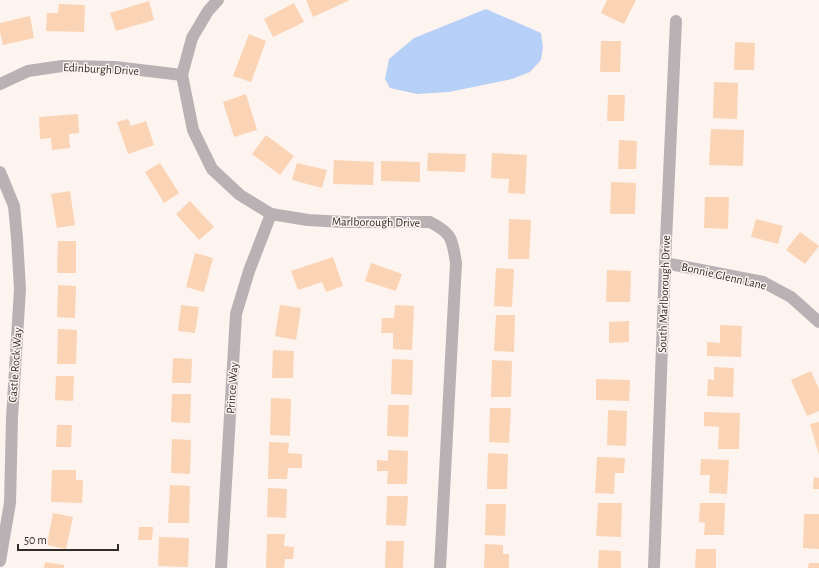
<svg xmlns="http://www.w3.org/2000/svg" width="819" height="568" viewBox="0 0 819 568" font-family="'Alegreya Sans',sans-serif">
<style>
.water{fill:#b7d0f7}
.building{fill:#fad4b4}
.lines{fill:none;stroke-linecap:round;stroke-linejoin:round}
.minor{stroke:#b8b2b4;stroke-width:12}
.labels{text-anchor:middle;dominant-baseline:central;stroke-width:3;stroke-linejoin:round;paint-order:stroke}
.street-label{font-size:12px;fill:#322d2b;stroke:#fef4ef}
</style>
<rect width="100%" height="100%" fill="#fef4ef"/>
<polygon class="water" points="486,9 541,33 543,47 541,60 530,72 512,79 449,92 417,94 390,88 385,79 389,59 414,38"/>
<g class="building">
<polygon points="306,0 350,0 313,17"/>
<polygon points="607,0 636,0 624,24 601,13"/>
<polygon points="149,1 154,20 116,31 110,13"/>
<polygon points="294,3 304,22 273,37 264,19"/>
<polygon points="59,4 85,5 84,32 46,31 47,13 58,13"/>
<polygon points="30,16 34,38 3,45 0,32 0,23"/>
<polygon points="249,34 266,41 251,82 233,76"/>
<polygon points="601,41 621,41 620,72 600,72"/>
<polygon points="735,42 755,43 754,70 734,70"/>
<polygon points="714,82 738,83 737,119 713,118"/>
<polygon points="246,94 257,130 234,137 223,102"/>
<polygon points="608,95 625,95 624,121 607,121"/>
<polygon points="78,114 79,133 69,134 70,148 52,150 51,138 40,139 39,117"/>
<polygon points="128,119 131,126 146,121 154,145 128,154 117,122"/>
<polygon points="711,129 744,130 743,166 709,165"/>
<polygon points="266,135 294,156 280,175 252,154"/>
<polygon points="619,140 637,141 636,169 618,169"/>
<polygon points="428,153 466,154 465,172 427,171"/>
<polygon points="492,153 527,155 525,194 508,193 509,179 491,178"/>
<polygon points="334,160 374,162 373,185 333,184"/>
<polygon points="381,161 420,162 420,182 381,181"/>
<polygon points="160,163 179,193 164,203 145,172"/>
<polygon points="297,163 327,170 322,188 292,180"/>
<polygon points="611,182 636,183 635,214 610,214"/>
<polygon points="70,191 75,225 57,228 51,194"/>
<polygon points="705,197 729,197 728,229 704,228"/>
<polygon points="190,201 214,227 199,240 176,214"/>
<polygon points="509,219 531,220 529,259 508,259"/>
<polygon points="756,219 783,226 778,244 751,237"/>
<polygon points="800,232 819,246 805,264 786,250"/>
<polygon points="58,241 76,241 76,273 57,273"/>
<polygon points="195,253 213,258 204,292 186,287"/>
<polygon points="333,257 343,286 326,292 322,282 298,290 291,271"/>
<polygon points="371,263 402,274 396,291 365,281"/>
<polygon points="496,268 514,269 512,307 494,306"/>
<polygon points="607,270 631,271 630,302 606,302"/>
<polygon points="58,285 76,286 75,318 57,317"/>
<polygon points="181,305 199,307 195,333 178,331"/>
<polygon points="280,305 301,308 296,340 275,336"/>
<polygon points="395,305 414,306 412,350 393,349 393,333 381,333 382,318 394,318"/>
<polygon points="496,315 515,315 514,352 494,351"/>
<polygon points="629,321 629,342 609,343 609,322"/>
<polygon points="720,325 742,326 741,357 707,356 707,342 720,343"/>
<polygon points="58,329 77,330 76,364 57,364"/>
<polygon points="273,350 294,351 293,378 272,378"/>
<polygon points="173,358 192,359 191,383 172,383"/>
<polygon points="392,359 413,360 412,395 391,394"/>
<polygon points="492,360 512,361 511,397 491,397"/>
<polygon points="714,367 734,368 733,397 707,396 708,379 714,380"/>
<polygon points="811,371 819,389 819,411 807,416 791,380"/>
<polygon points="56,376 74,376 73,401 55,400"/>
<polygon points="596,379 630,380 629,401 596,400"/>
<polygon points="172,394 191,394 190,423 171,422"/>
<polygon points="271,398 291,399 290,436 270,435"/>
<polygon points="388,405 409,405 408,437 387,436"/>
<polygon points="490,408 511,408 509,443 489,442"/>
<polygon points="608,410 627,411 626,446 607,445"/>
<polygon points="704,412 740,413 739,449 718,449 719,427 704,426"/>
<polygon points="819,422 819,455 810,424"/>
<polygon points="57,425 72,425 71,447 56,447"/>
<polygon points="172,439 191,440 190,474 171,473"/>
<polygon points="269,442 289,443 288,453 302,454 302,468 288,468 287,479 268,479"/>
<polygon points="388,450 408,451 407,484 387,484 388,471 377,471 377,460 388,461"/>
<polygon points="488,453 508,454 507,489 487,489"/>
<polygon points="597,457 625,458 624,473 615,473 614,494 595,493"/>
<polygon points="701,459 729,460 727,494 709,493 710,475 700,475"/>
<polygon points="52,470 76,470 76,480 83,480 82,503 51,502"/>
<polygon points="814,477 819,478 819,489 813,489"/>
<polygon points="170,485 190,486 189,523 168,523"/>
<polygon points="268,488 287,489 286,518 267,517"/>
<polygon points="387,496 408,496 406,526 386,525"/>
<polygon points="598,503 622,503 621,537 596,536"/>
<polygon points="700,503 725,503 724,535 704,535 705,523 699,522"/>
<polygon points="486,504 506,504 505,536 485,535"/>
<polygon points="53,513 73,517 66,549 47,545"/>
<polygon points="804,514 819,514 819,549 803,548"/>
<polygon points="139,527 153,527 152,540 138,540"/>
<polygon points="267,534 285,534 284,546 294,547 293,559 285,559 284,568 266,568"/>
<polygon points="159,537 189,538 188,567 158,566"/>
<polygon points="386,541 404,541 403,568 385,568"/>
<polygon points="485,544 503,545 503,554 509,554 509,568 484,568"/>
<polygon points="696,549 716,549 716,568 695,568"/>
<polygon points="599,550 621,551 621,568 598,568"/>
<polygon points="45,562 64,565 64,568 44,568"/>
<polygon points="809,563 819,563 819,568 808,568"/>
</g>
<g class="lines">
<g class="minor">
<path d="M218,0L208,11L192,38L182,75L193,130L212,169L240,195L271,214L308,220L344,222H430C453,234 452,239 456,263L440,568"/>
<polyline points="0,84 28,71 62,66 115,67 182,75"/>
<polyline points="0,172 14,206 17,238 20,289 12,418 10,503 0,561"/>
<polyline points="665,263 763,282 791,297 819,322"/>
<polyline points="221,568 236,314 249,271 271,214"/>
<polyline points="654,568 665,263 676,21"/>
</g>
</g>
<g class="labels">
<g class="street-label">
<text transform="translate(101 69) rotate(3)">Edinburgh Drive</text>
<text transform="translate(376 222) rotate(1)">Marlborough Drive</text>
<text transform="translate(724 276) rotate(13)">Bonnie Glenn Lane</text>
<text transform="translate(664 294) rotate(-88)">South Marlborough Drive</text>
<text transform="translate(15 365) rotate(-86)">Castle Rock Way</text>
<text transform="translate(232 388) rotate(-86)">Prince Way</text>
</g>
</g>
<path d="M18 544v6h100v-6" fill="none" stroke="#322d2b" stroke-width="2"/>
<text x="24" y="544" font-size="12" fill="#322d2b" stroke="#fef4ef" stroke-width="3" paint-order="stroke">50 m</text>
</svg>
